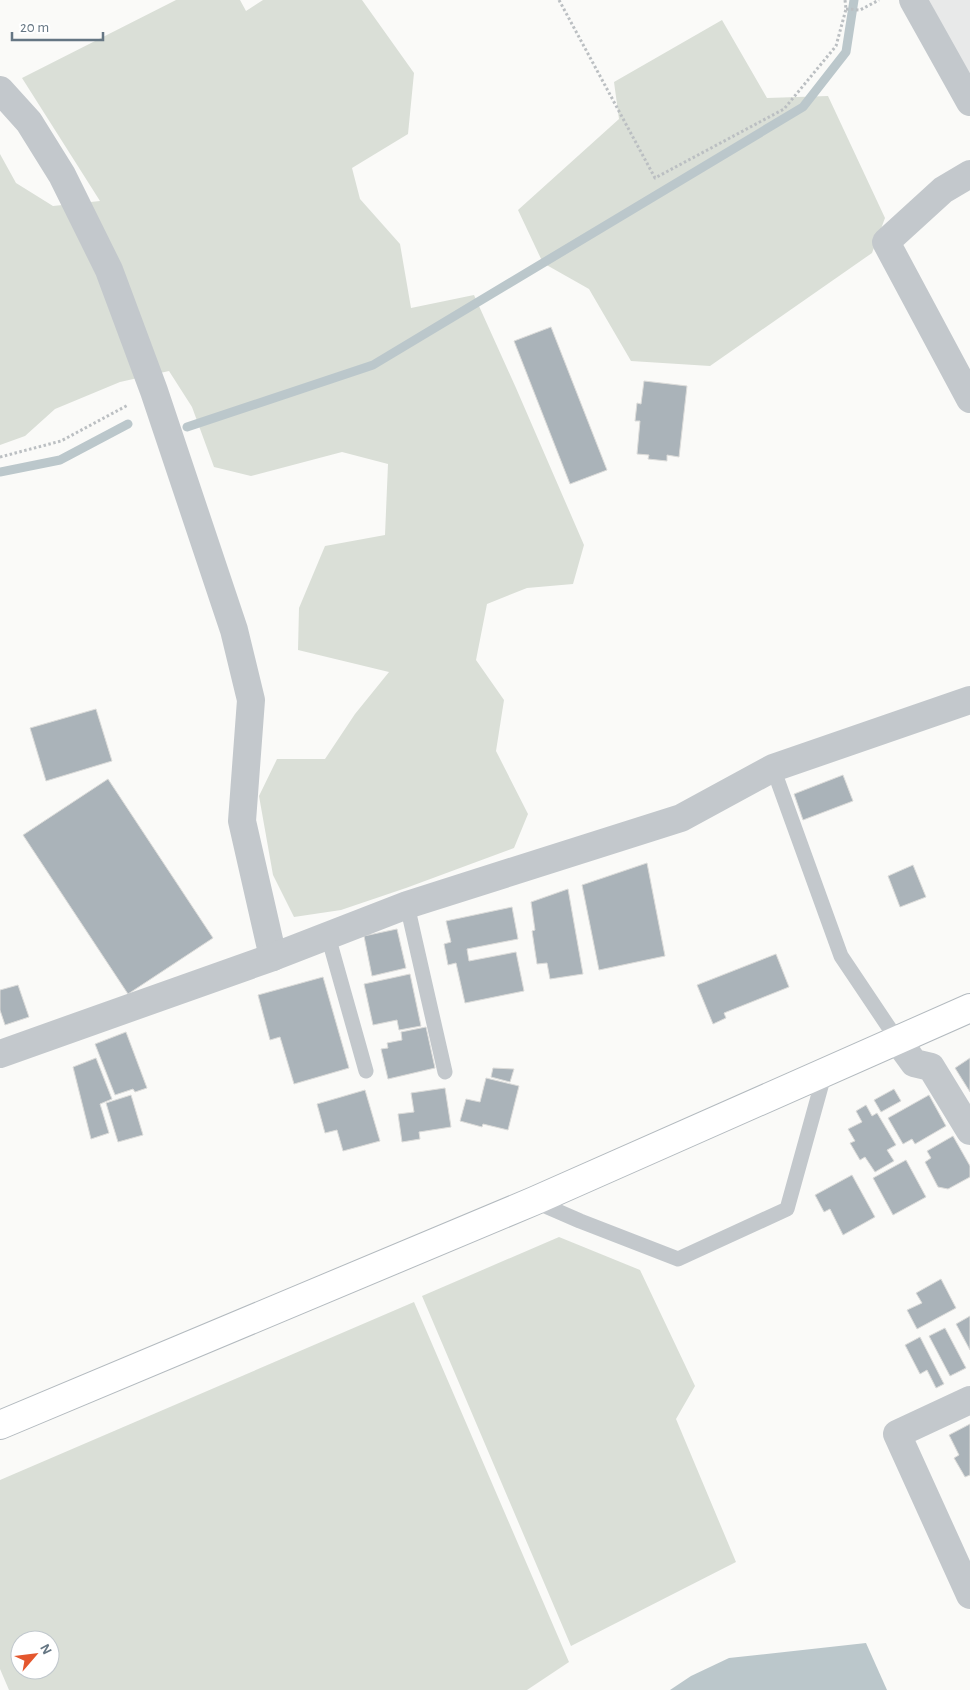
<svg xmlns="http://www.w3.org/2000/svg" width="970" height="1690" viewBox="0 0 970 1690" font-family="'Alegreya Sans',sans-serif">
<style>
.built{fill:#e8e9e9}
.green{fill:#dadfd7;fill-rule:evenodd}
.water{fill:#bbc7cb}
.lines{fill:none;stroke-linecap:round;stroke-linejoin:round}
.stream{stroke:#bbc7cb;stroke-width:9}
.building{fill:#aab3b9;stroke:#dcdcda}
.secondary-casing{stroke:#b3babf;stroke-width:30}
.path{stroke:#bbbfc2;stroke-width:3;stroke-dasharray:2.5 2.5;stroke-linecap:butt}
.lane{stroke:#c3c8cc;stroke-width:15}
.street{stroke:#c3c8cc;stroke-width:28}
.secondary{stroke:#fff;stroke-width:28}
</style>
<rect width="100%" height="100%" fill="#fafaf8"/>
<polygon class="built" points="929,0 970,0 970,78"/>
<g class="green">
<polygon points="176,0 240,0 246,11 263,0 362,0 414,73 408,134 352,168 360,199 400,244 411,308 474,295 516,388 584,545 573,584 527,588 487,604 476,660 504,700 496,751 528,814 514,848 406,888 341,910 294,917 273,875 259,796 277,759 325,759 355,714 389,672 298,650 299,608 325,546 385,535 388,464 342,452 251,476 214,467 192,407 169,371 120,382 55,409 25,436 0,445 0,154 16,183 53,206 100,201 22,78"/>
<polygon points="722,20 767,98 828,96 885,218 872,253 710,366 631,361 589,289 543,263 518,210 619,119 614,82"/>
<polygon points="559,1237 640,1270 695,1386 676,1419 736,1562 571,1646 422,1296"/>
<path d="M414,1302L569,1662L527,1690H9L0,1669V1480ZM20,1640H50V1670H20Z"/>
</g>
<polygon class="water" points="866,1643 887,1690 670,1690 691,1676 729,1658"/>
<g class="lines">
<g class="stream">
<polyline points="187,427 373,365 803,107 846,52 854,0"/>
<polyline points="0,472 60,460 128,424"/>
</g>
</g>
<g class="building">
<polygon points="551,327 607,470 570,484 514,341"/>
<polygon points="644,381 687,386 679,457 667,455 667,461 648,459 649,455 637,454 640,421 635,421 637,403 641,404"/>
<polygon points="96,709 112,761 46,781 30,728"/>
<polygon points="843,775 853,801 803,820 794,794"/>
<polygon points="108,779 213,938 128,994 23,835"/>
<polygon points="647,863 665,956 599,970 582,885"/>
<polygon points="913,865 926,897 900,907 888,876"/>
<polygon points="568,889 583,974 550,979 547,963 537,964 532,931 535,930 531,902"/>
<polygon points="512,907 518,939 467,949 469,961 516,952 524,991 465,1003 456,963 448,965 444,944 451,942 446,921"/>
<polygon points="397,929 406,968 372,976 364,936"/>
<polygon points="776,954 789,987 724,1013 726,1018 713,1024 697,985"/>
<polygon points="410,974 421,1026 399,1030 397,1020 373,1025 364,984"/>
<polygon points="323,977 349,1068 294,1084 280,1037 270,1040 258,995"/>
<polygon points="18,985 29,1017 5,1025 0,1010 0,990"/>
<polygon points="426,1027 435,1068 388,1079 381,1049 388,1048 387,1043 402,1040 401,1032"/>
<polygon points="126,1032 147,1088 135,1092 133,1089 115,1095 95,1044"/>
<polygon points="96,1058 112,1099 100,1104 109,1133 91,1139 73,1067"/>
<polygon points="970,1058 970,1092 955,1068"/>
<polygon points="493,1068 514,1069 510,1082 491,1077"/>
<polygon points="486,1078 519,1086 508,1130 483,1124 482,1127 460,1121 466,1099 480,1102"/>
<polygon points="445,1088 451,1127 419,1132 420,1139 402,1142 398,1114 414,1112 411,1093"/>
<polygon points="894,1089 901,1101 881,1112 874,1100"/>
<polygon points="365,1090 380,1141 343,1151 337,1130 325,1133 317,1104"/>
<polygon points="131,1095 143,1135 118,1142 106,1103"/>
<polygon points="929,1095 946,1126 915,1144 912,1139 903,1144 888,1118"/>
<polygon points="866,1105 872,1116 877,1113 896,1145 887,1150 894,1161 875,1172 865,1157 860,1160 850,1143 855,1141 848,1129 862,1122 856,1111"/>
<polygon points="953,1136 970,1166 970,1177 948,1189 938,1187 925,1162 931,1158 927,1151"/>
<polygon points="906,1160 926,1197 893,1215 873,1178"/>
<polygon points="852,1175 875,1217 843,1235 830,1209 824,1212 815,1195"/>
<polygon points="941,1279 956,1308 917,1329 907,1310 922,1303 916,1293"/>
<polygon points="970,1316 970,1350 956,1324"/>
<polygon points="945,1328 966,1368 950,1376 929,1336"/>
<polygon points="920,1337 944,1384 936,1388 927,1370 920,1374 905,1345"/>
<polygon points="970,1424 970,1475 965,1477 954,1458 959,1455 949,1435"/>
</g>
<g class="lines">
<defs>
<polyline id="secondary" points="0,1425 534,1201 970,1008"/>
</defs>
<use href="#secondary" class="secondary-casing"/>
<g class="path">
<polyline points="559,0 655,178 784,109 836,46 846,9 845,0"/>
<polyline points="846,9 860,10 879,0"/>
<polyline points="0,457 61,441 128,405"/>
</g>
<g class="lane">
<polyline points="773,768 841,956 898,1041"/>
<polyline points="407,905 445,1072"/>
<polyline points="328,936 366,1071"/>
<polyline points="534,1201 580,1221 678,1259 787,1209 825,1072"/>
</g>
<g class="street">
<polyline points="913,0 970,102"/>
<polyline points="0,90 29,122 62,175 109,270 154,391 234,630 251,700 242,821 273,957"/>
<polyline points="970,174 943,190 886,242 970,399"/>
<polyline points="898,1041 914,1063 931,1067 970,1131"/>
<polyline points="0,1054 273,957 407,905 681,818 773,768 970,700"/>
<polyline points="970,1400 897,1434 970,1595"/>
</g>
<use href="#secondary" class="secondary"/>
</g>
<g transform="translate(35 1655) rotate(62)"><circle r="24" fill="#ffffff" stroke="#c1c8cd"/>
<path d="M0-4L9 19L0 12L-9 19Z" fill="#e4572e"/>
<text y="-8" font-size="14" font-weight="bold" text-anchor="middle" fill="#657683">N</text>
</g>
<path d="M12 32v8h91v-8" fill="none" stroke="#657683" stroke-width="2.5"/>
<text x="20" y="32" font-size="15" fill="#657683" stroke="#ffffff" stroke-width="4" paint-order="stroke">20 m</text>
</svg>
